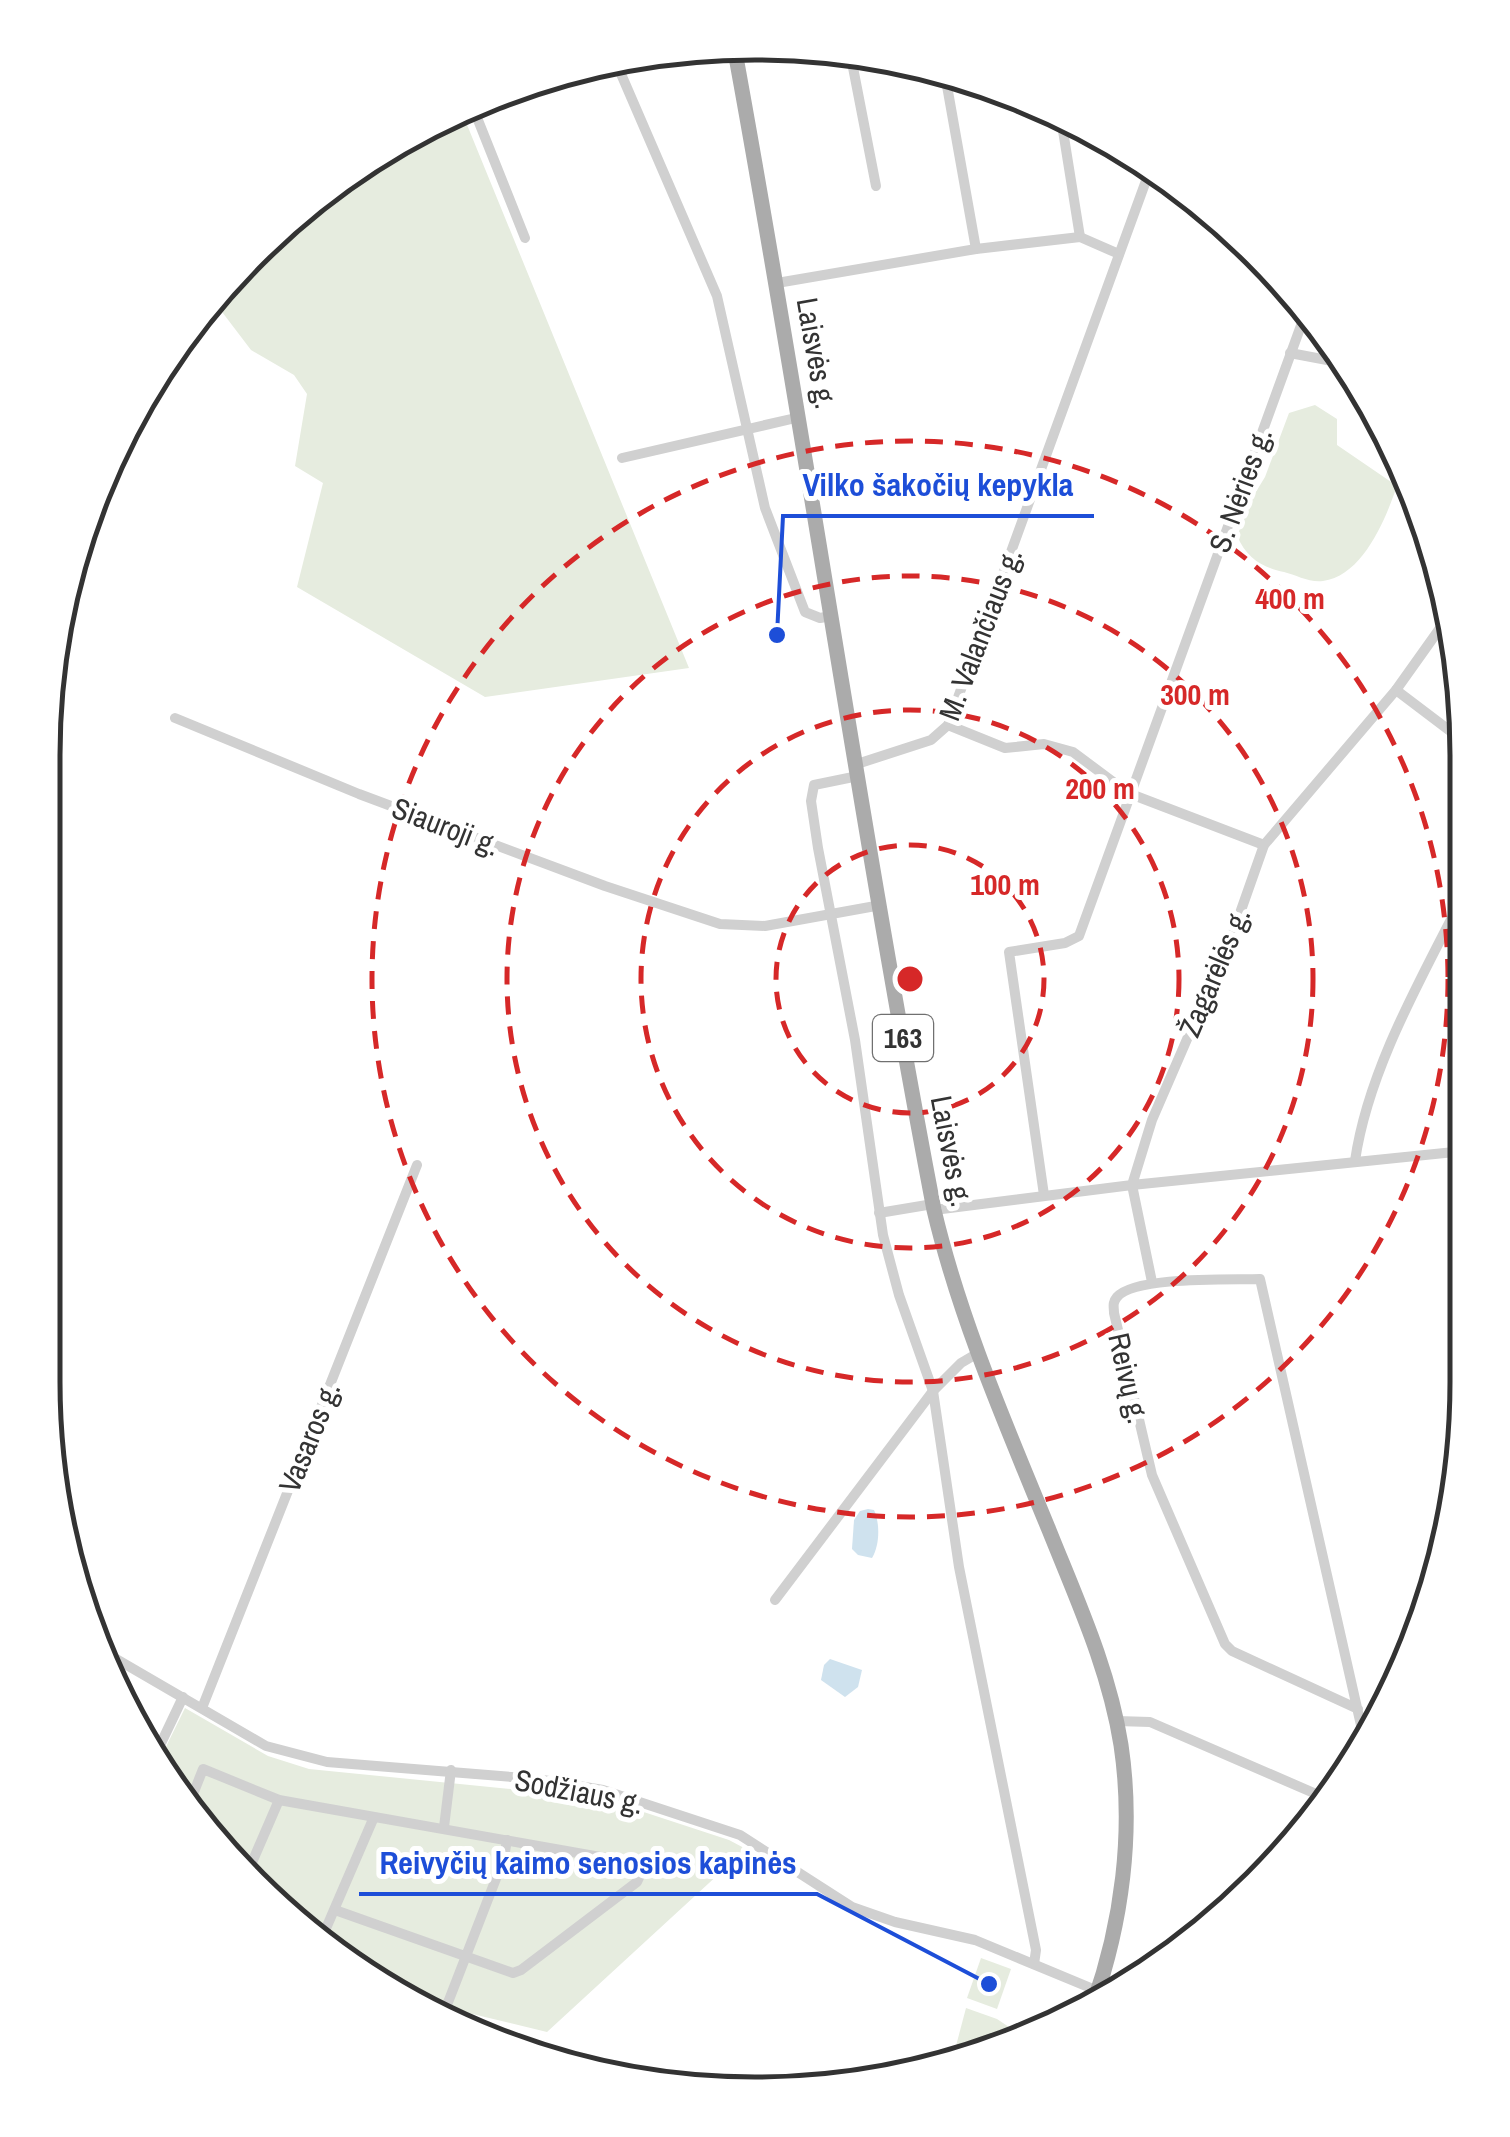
<svg xmlns="http://www.w3.org/2000/svg" width="1510" height="2137" viewBox="0 0 1510 2137" font-family="'Archivo Narrow',sans-serif">
<style>
.green{fill:#e6ecdf}
.water{fill:#cfe2ee}
.lines{fill:none;stroke-linecap:round;stroke-linejoin:round}
.minor{stroke:#d0d0d0;stroke-width:10}
.primary{stroke:#ababab;stroke-width:15}
.ring{fill:none;stroke:#d62828;stroke-width:5;stroke-dasharray:18 12}
.labels{text-anchor:middle;dominant-baseline:central;stroke-width:10;stroke-linejoin:round;paint-order:stroke}
.shield{fill:#fff;stroke:#707070;stroke-width:2.5}
.shield-label{font-size:28px;font-weight:bold;fill:#333}
.street-label{font-size:30px;fill:#333;stroke:#fff}
.rim{fill:none;stroke:#333;stroke-width:5}
.centre{fill:#d62828;stroke:#fff;stroke-width:5}
.ring-label{font-size:30px;text-anchor:middle;font-weight:bold;fill:#d62828;stroke:#fff;stroke-width:10;stroke-linejoin:round;paint-order:stroke}
.leader{fill:none;stroke:#1d4ed8;stroke-width:4}
.callout-dot{fill:#1d4ed8;stroke:#fff;stroke-width:4}
.callout-label{font-size:32px;text-anchor:middle;font-weight:bold;fill:#1d4ed8;stroke:#fff;stroke-width:10;stroke-linejoin:round;paint-order:stroke}
</style>
<rect width="100%" height="100%" fill="#fff"/>
<g class="green">
<polygon points="461,110 689,668 485,697 297,587 323,483 295,466 307,394 294,375 251,350 216,304 285,220 398,138"/>
<path d="M1315,405L1337,419V445L1397,486C1386,518 1363,576 1323,581C1310,583 1296,575 1284,572C1261,567 1247,558 1237,536L1254,495L1265,477L1289,413Z"/>
<polygon points="185,1708 268,1756 309,1769 601,1798 729,1840 746,1849 547,2032 460,2011 396,1986 286,1918 162,1777 157,1765"/>
<polygon points="981,1958 1011,1969 997,2009 967,1998"/>
<polygon points="966,2008 997,2019 1024,2037 952,2061"/>
</g>
<g class="water">
<path d="M868,1509L874,1510C880,1523 880,1545 872,1558L858,1555L852,1549L854,1520L860,1511Z"/>
<polygon points="830,1659 862,1670 858,1687 845,1697 821,1680 824,1665"/>
</g>
<g class="lines">
<g class="minor">
<polyline points="850,52 876,186"/>
<polyline points="615,60 717,296 765,508 805,612 820,618 831,616"/>
<polyline points="944,69 976,249"/>
<polyline points="472,105 525,238"/>
<polyline points="1060,112 1080,237"/>
<polyline points="777,283 976,249 1080,237 1119,254"/>
<polyline points="1290,353 1343,363"/>
<polyline points="622,458 800,417"/>
<polyline points="1396,690 1462,740"/>
<polyline points="175,718 359,794 605,886 720,924 765,926 881,905"/>
<polyline points="948,725 1005,748 1044,744 1073,752 1128,793 1264,845"/>
<polyline points="857,764 931,740 948,725 1151,167"/>
<polyline points="858,776 814,785 811,801 818,848 855,1040 883,1235 899,1295 933,1391 959,1567 1036,1950 1034,1964"/>
<path d="M1355,1161C1368,1070 1422,977 1463,896"/>
<polyline points="1044,1195 1009,952 1065,943 1079,936 1307,309"/>
<polyline points="934,1210 1132,1185 1152,1120 1233,933 1264,845 1396,690 1448,617"/>
<polyline points="879,1213 933,1204"/>
<polyline points="1152,1282 1132,1185 1464,1151"/>
<polyline points="775,1600 933,1391 961,1363 978,1353"/>
<polyline points="106,1653 266,1746 327,1762 537,1779 603,1790 740,1835 852,1907 895,1922 975,1940 1098,1991"/>
<polyline points="202,1708 417,1165"/>
<path d="M1358,1709L1232,1651L1225,1644L1152,1475L1114,1313C1114,1307 1112,1303 1117,1297C1135,1276 1231,1280 1260,1279L1365,1743"/>
<polyline points="1117,1721 1150,1722 1330,1800"/>
<polyline points="154,1758 183,1697"/>
<polyline points="188,1807 203,1769 279,1800 634,1863 643,1869 637,1882 521,1970 513,1973 335,1910"/>
<polyline points="444,1827 451,1770"/>
<polyline points="247,1874 279,1800"/>
<polyline points="321,1940 374,1817"/>
<polyline points="447,2005 504,1858 507,1840"/>
</g>
<path class="primary" d="M734,46C805,433 860,823 934,1210C960,1320 1006,1425 1049,1530C1077,1600 1109,1669 1121,1745C1134,1832 1122,1923 1093,2005"/>
</g>
<g class="ring">
<circle cx="910" cy="979" r="134"/>
<circle cx="910" cy="979" r="269"/>
<circle cx="910" cy="979" r="403"/>
<circle cx="910" cy="979" r="538"/>
</g>
<g class="labels">
<rect class="shield" x="873" y="1015" width="60" height="46" rx="8"/>
<g class="shield-label">
<text x="903" y="1038">163</text>
</g>
<g class="street-label">
<text transform="translate(817 353) rotate(80)">Laisvės g.</text>
<text transform="translate(1240 490) rotate(-70)">S. Nėries g.</text>
<text transform="translate(980 634) rotate(-69)">M. Valančiaus g.</text>
<text transform="translate(446 826) rotate(21)">Siauroji g.</text>
<text transform="translate(1214 972) rotate(-67)">Žagarėlės g.</text>
<text transform="translate(952 1151) rotate(79)">Laisvės g.</text>
<text transform="translate(1129 1378) rotate(77)">Reivų g.</text>
<text transform="translate(309 1437) rotate(-68)">Vasaros g.</text>
<text transform="translate(579 1791) rotate(11)">Sodžiaus g.</text>
</g>
</g>
<path d="M0 0H1510V2137H0ZM755 60H755A695 695 0 0 1 1450 755V1382A695 695 0 0 1 755 2077H755A695 695 0 0 1 60 1382V755A695 695 0 0 1 755 60Z" fill="#fff" fill-rule="evenodd"/>
<path class="rim" d="M755 60H755A695 695 0 0 1 1450 755V1382A695 695 0 0 1 755 2077H755A695 695 0 0 1 60 1382V755A695 695 0 0 1 755 60Z"/>
<circle cx="910" cy="979" r="15" class="centre"/>
<g class="ring-label">
<text x="1290" y="609">400 m</text>
<text x="1195" y="705">300 m</text>
<text x="1100" y="799">200 m</text>
<text x="1005" y="895">100 m</text>
</g>
<path class="leader" d="M777 635L783 516H1094M989 1984L817 1894H359"/>
<g class="callout-dot">
<circle cx="777" cy="635" r="10"/>
<circle cx="989" cy="1984" r="10"/>
</g>
<g class="callout-label">
<text x="938" y="496">Vilko šakočių kepykla</text>
<text x="588" y="1874">Reivyčių kaimo senosios kapinės</text>
</g>
</svg>
